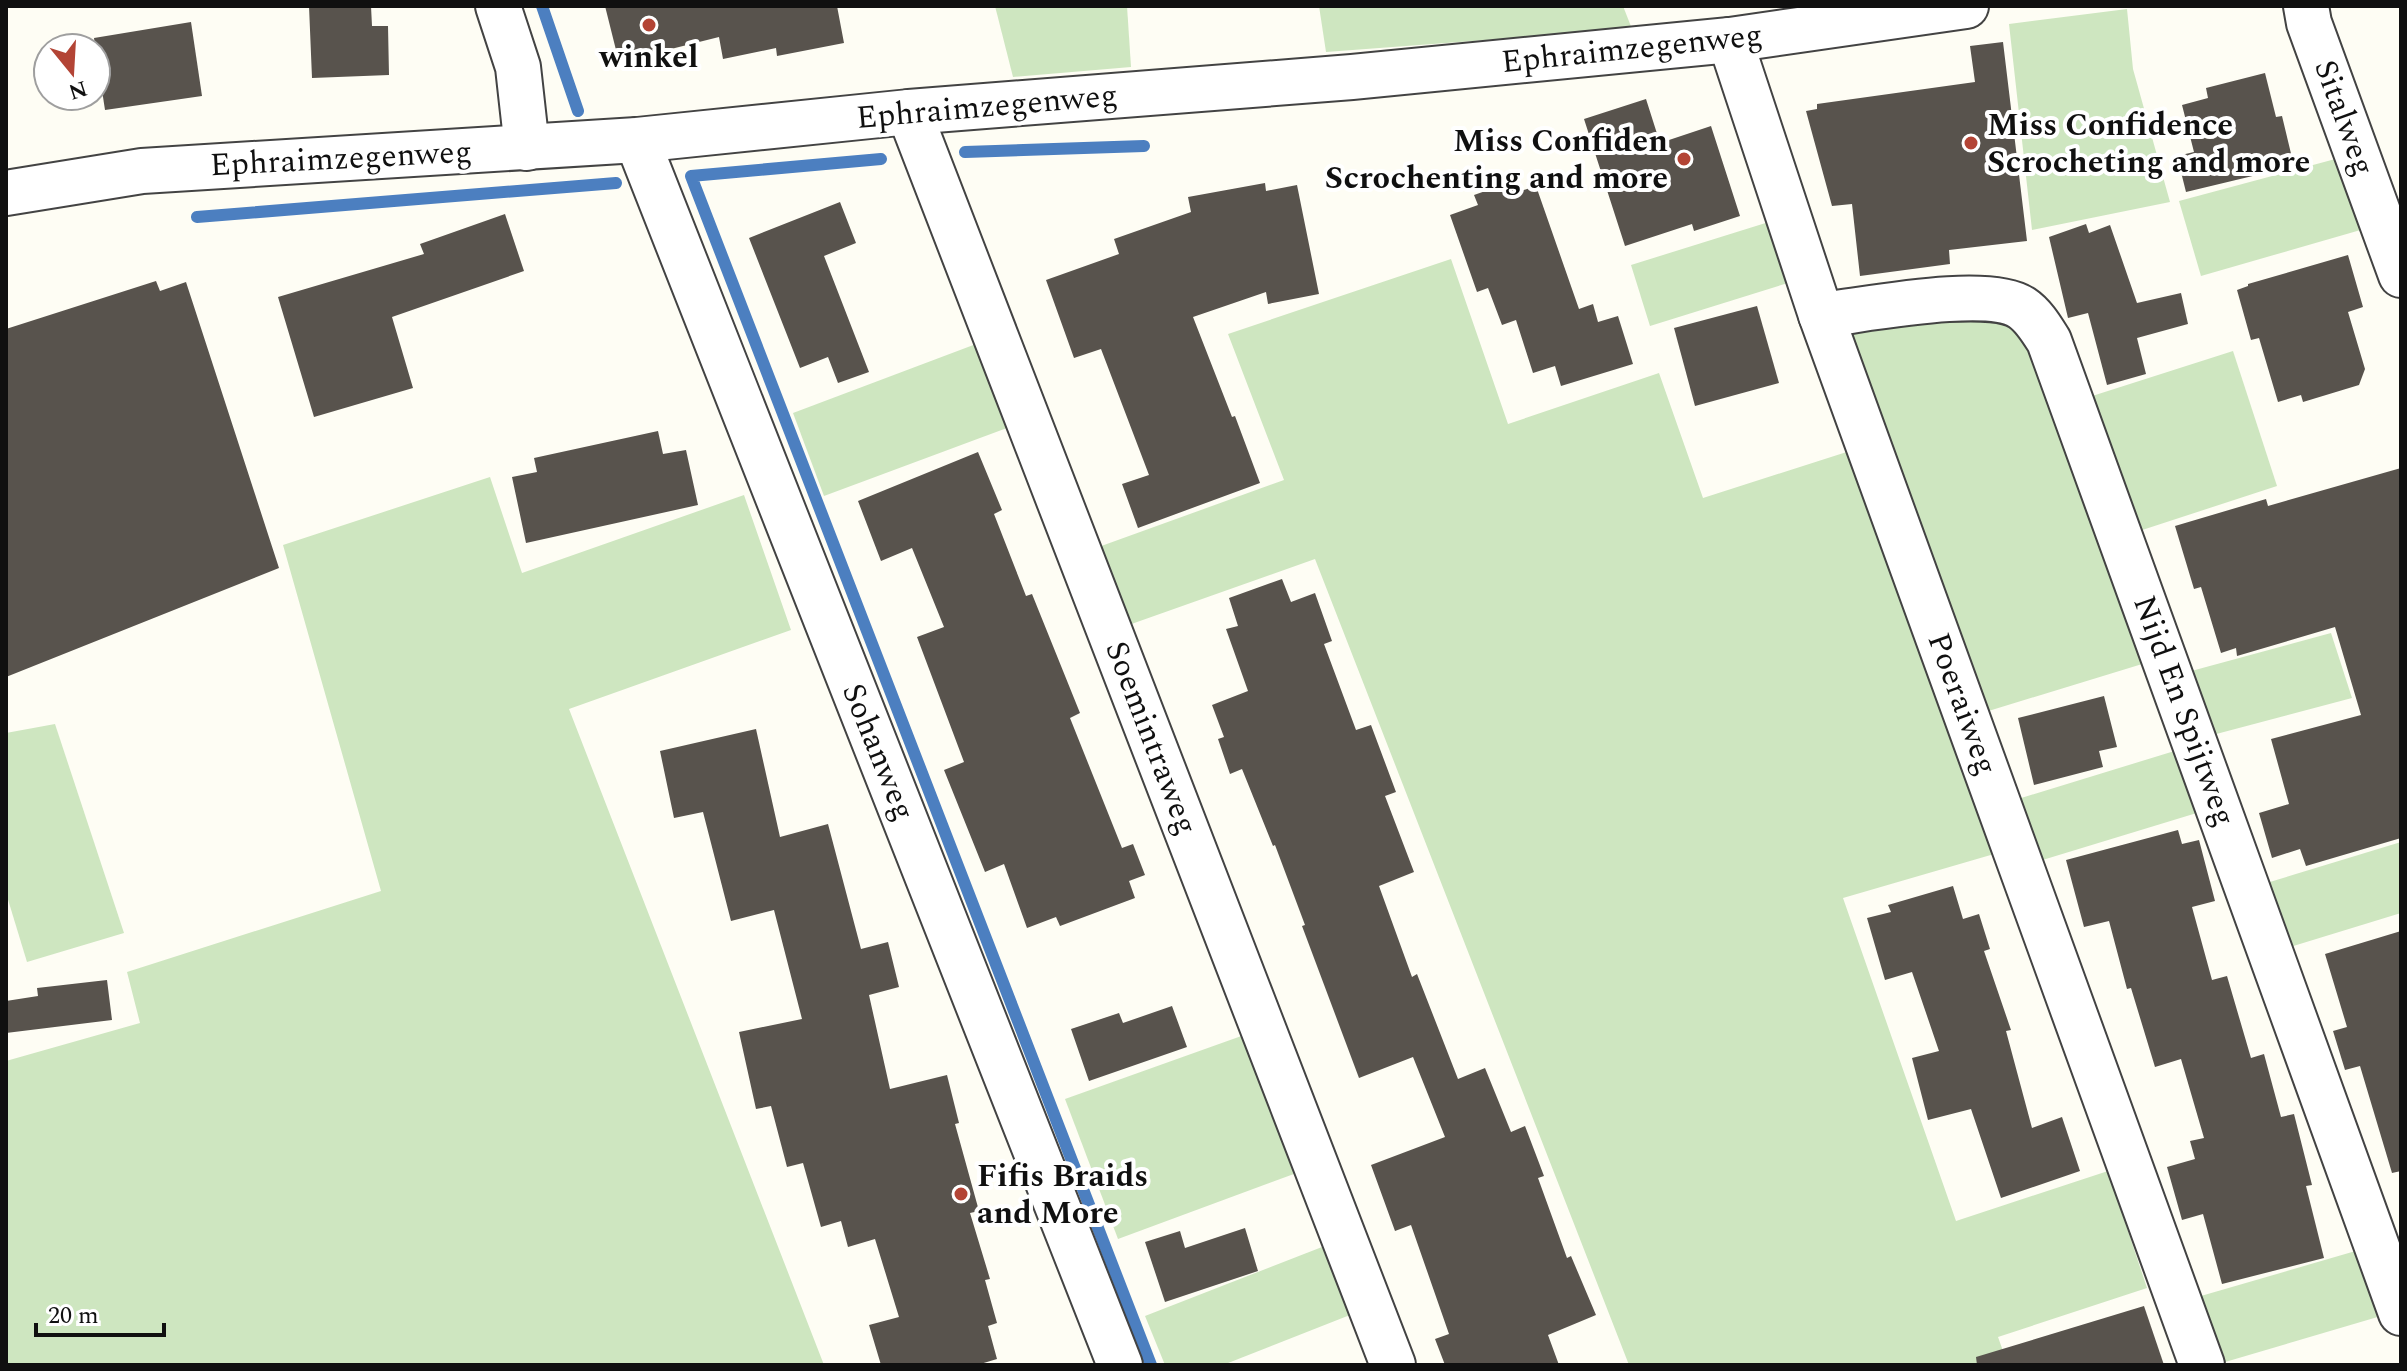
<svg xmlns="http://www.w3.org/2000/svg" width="2407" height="1371" viewBox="0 0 2407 1371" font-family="Spectral,serif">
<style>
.green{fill:#cee6c0}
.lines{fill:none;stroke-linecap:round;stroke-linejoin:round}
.stream{stroke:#4c7fc0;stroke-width:12}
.building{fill:#58534d}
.street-casing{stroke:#434343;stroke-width:48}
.street{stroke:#fff;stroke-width:44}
.poi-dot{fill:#b34435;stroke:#fff;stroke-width:3}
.labels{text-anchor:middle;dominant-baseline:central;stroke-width:8;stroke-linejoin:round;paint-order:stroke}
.street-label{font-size:32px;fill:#101010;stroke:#fff}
.poi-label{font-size:32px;font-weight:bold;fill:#101010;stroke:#fff;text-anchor:start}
</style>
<rect width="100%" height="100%" fill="#fefdf4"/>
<g class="green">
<polygon points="995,6 1127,6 1131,67 1013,77"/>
<polygon points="1319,6 1623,6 1632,29 1326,52"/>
<polygon points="2127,9 2133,69 2170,202 2032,230 2009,24"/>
<polygon points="2339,158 2364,229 2201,276 2179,201"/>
<polygon points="1772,221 1791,282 1650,326 1631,265"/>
<polygon points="1451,259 1508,424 1659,373 1703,498 1856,449 2001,852 1843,898 1956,1221 2108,1171 2147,1288 1998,1337 2008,1365 1629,1365 1315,559 1123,627 1093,549 1284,480 1228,334"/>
<polygon points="1929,312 2024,327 2152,661 1982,713 1845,336 1850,329"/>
<polygon points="984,341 1015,425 824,496 793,413"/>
<polygon points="2233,351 2277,486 2130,534 2086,398"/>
<polygon points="490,477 522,573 744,495 791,630 569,709 824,1365 6,1365 6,1061 140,1023 127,972 381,891 283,545"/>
<polygon points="2331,633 2352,698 2205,737 2184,673"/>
<polygon points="55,724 124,933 27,962 6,893 6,733"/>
<polygon points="2181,749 2200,812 2036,862 2018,799"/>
<polygon points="2401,842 2401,913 2280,950 2260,885"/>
<polygon points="1247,1034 1302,1171 1118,1239 1065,1099"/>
<polygon points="1322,1247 1350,1315 1223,1365 1165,1365 1145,1316"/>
<polygon points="2359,1250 2381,1316 2215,1365 2194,1298"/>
</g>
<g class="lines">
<g class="stream">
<polyline points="542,6 578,111"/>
<polyline points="965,152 1144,146"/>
<polyline points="881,159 691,176 1151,1365"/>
<polyline points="197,217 616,183"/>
</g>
</g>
<g class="building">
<polygon points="309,6 371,6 372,26 388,26 389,75 312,78"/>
<polygon points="605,6 837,6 844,43 777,56 776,48 723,59 719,37 619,62"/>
<polygon points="191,22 202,96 105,110 94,38"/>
<polygon points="2003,42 2027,241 1949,250 1950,264 1860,276 1852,204 1832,206 1806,111 1817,109 1817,104 1975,82 1970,46"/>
<polygon points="2265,73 2276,117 2282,116 2294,166 2186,192 2177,156 2194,152 2182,105 2208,98 2206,88"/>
<polygon points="1646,99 1660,143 1711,126 1740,216 1694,231 1692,224 1625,246 1584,119"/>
<polygon points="1514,181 1518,192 1536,186 1579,309 1593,304 1598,322 1618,316 1633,364 1561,386 1555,366 1533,373 1516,320 1502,325 1488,288 1477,292 1450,215 1478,205 1474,195"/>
<polygon points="1265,183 1266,191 1297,185 1319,294 1268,304 1266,292 1193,317 1232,417 1235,416 1260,483 1138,528 1122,484 1149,475 1101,349 1074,358 1046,280 1119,254 1114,239 1191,212 1188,197"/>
<polygon points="840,202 856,243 824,256 869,372 838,383 828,357 800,368 749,238"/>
<polygon points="505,214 524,271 392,317 413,388 314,417 278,297 424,254 420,244"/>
<polygon points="2086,224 2089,233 2110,225 2137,303 2181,293 2188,324 2137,338 2146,374 2107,385 2088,313 2068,318 2049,237"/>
<polygon points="2348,255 2363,307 2348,312 2365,369 2359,385 2303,402 2301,395 2278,402 2259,338 2251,340 2237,290 2248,286 2248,284"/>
<polygon points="156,281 160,291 186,282 279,568 6,677 6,329"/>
<polygon points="1757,306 1779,383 1695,406 1674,328"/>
<polygon points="658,431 663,454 686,450 698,505 526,543 512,477 537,472 534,458"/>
<polygon points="978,452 1002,510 994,514 1026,596 1032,594 1080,713 1070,718 1122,848 1133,844 1145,875 1129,881 1135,898 1060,926 1056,917 1027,928 1004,864 985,872 944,770 964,762 917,637 944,627 912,548 881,561 858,501"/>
<polygon points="2401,468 2401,838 2306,866 2300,849 2272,858 2259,813 2289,804 2271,739 2361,715 2335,627 2237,656 2236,648 2221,653 2201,587 2194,589 2175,526 2266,499 2268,506"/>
<polygon points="1282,579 1291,602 1315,593 1332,641 1324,644 1356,730 1371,725 1396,792 1385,796 1414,872 1379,886 1412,977 1417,974 1458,1079 1485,1068 1511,1132 1525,1126 1544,1176 1538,1178 1567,1258 1571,1256 1596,1315 1548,1335 1559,1365 1445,1365 1435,1339 1449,1334 1411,1225 1395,1231 1371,1165 1445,1137 1413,1057 1359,1078 1302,926 1305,925 1275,845 1273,846 1242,769 1230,774 1218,739 1224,737 1212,705 1248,691 1226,629 1238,626 1229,598"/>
<polygon points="2104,696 2117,747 2099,751 2103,767 2034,785 2018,718"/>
<polygon points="756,729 780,837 828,824 861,949 888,942 899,987 869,995 890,1089 947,1075 959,1123 955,1124 979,1211 970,1213 990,1279 985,1280 997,1323 988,1326 997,1359 977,1365 881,1365 869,1325 899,1317 875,1239 848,1247 841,1221 821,1227 803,1163 787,1167 771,1106 756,1109 739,1032 802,1019 774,910 731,921 703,812 674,818 660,751"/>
<polygon points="2178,830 2182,844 2199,840 2215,901 2192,907 2212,980 2227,976 2251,1058 2264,1054 2281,1117 2294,1114 2312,1185 2306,1186 2324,1258 2222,1284 2203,1214 2182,1220 2167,1167 2195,1159 2190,1141 2204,1138 2181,1059 2155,1067 2131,988 2127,989 2109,921 2084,927 2066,860"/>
<polygon points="1953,886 1963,919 1979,914 1990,949 1984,951 2011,1030 2006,1031 2032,1128 2062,1117 2080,1171 2001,1198 1971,1109 1928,1120 1912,1058 1939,1051 1912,972 1885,980 1867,918 1891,912 1888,905"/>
<polygon points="2401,931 2401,1171 2392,1173 2360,1066 2345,1070 2333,1031 2347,1027 2325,954"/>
<polygon points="107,980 112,1020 6,1033 6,1001 38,996 37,988"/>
<polygon points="1172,1006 1187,1047 1089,1081 1071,1029 1119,1013 1123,1023"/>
<polygon points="1245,1228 1258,1271 1165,1302 1145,1242 1180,1231 1185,1248"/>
<polygon points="2144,1306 2164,1365 1977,1365 1976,1357"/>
</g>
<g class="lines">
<defs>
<g id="street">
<polyline points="498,6 518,67 527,148"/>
<polyline points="2306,6 2309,23 2401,275"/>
<polyline points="1730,40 1821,315 2202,1365"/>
<polyline points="909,112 1393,1365"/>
<polyline points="637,140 1120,1365"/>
<polyline points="6,193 142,171 637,140 909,112 1352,77 1730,40 1966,6"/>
<path d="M1821,315C1865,310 1988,285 2022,308C2034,316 2042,330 2049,341L2401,1313"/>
</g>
</defs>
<use href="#street" class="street-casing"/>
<use href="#street" class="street"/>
</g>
<g class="poi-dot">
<circle cx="649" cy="25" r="8"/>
<circle cx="1971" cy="143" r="8"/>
<circle cx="1684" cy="159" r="8"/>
<circle cx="961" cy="1194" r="8"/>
</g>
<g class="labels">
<g class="street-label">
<text transform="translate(1632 49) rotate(-6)">Ephraimzegenweg</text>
<text transform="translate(987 107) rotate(-5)">Ephraimzegenweg</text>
<text transform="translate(2344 118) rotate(70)">Sitalweg</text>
<text transform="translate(341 159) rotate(-3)">Ephraimzegenweg</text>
<text transform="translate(1962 704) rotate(70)">Poeraiweg</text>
<text transform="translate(2184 711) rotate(70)">Nijd En Spijtweg</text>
<text transform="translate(1151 738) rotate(69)">Soemintraweg</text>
<text transform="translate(878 752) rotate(68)">Sohanweg</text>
</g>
<g class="poi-label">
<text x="649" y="57" text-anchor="middle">winkel</text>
<text x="1987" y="125">Miss Confidence<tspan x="1987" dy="37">Scrocheting and more</tspan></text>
<text x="1668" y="141" text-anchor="end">Miss Confiden<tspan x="1668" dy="37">Scrochenting and more</tspan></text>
<text x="977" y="1176">Fifis Braids<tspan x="977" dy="37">and More</tspan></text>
</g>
</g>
<rect width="2407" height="1371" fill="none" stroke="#101010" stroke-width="16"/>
<g transform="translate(72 72) rotate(162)"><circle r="38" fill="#ffffff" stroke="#9f9f9f" stroke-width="2"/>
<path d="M0-6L14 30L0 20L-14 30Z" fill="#b34435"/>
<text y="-12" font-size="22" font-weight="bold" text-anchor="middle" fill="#101010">N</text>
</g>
<path d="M36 1323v12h128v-12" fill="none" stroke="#101010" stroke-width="4"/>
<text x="48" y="1323" font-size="24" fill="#101010" stroke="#ffffff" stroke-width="6" paint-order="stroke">20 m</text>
</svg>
